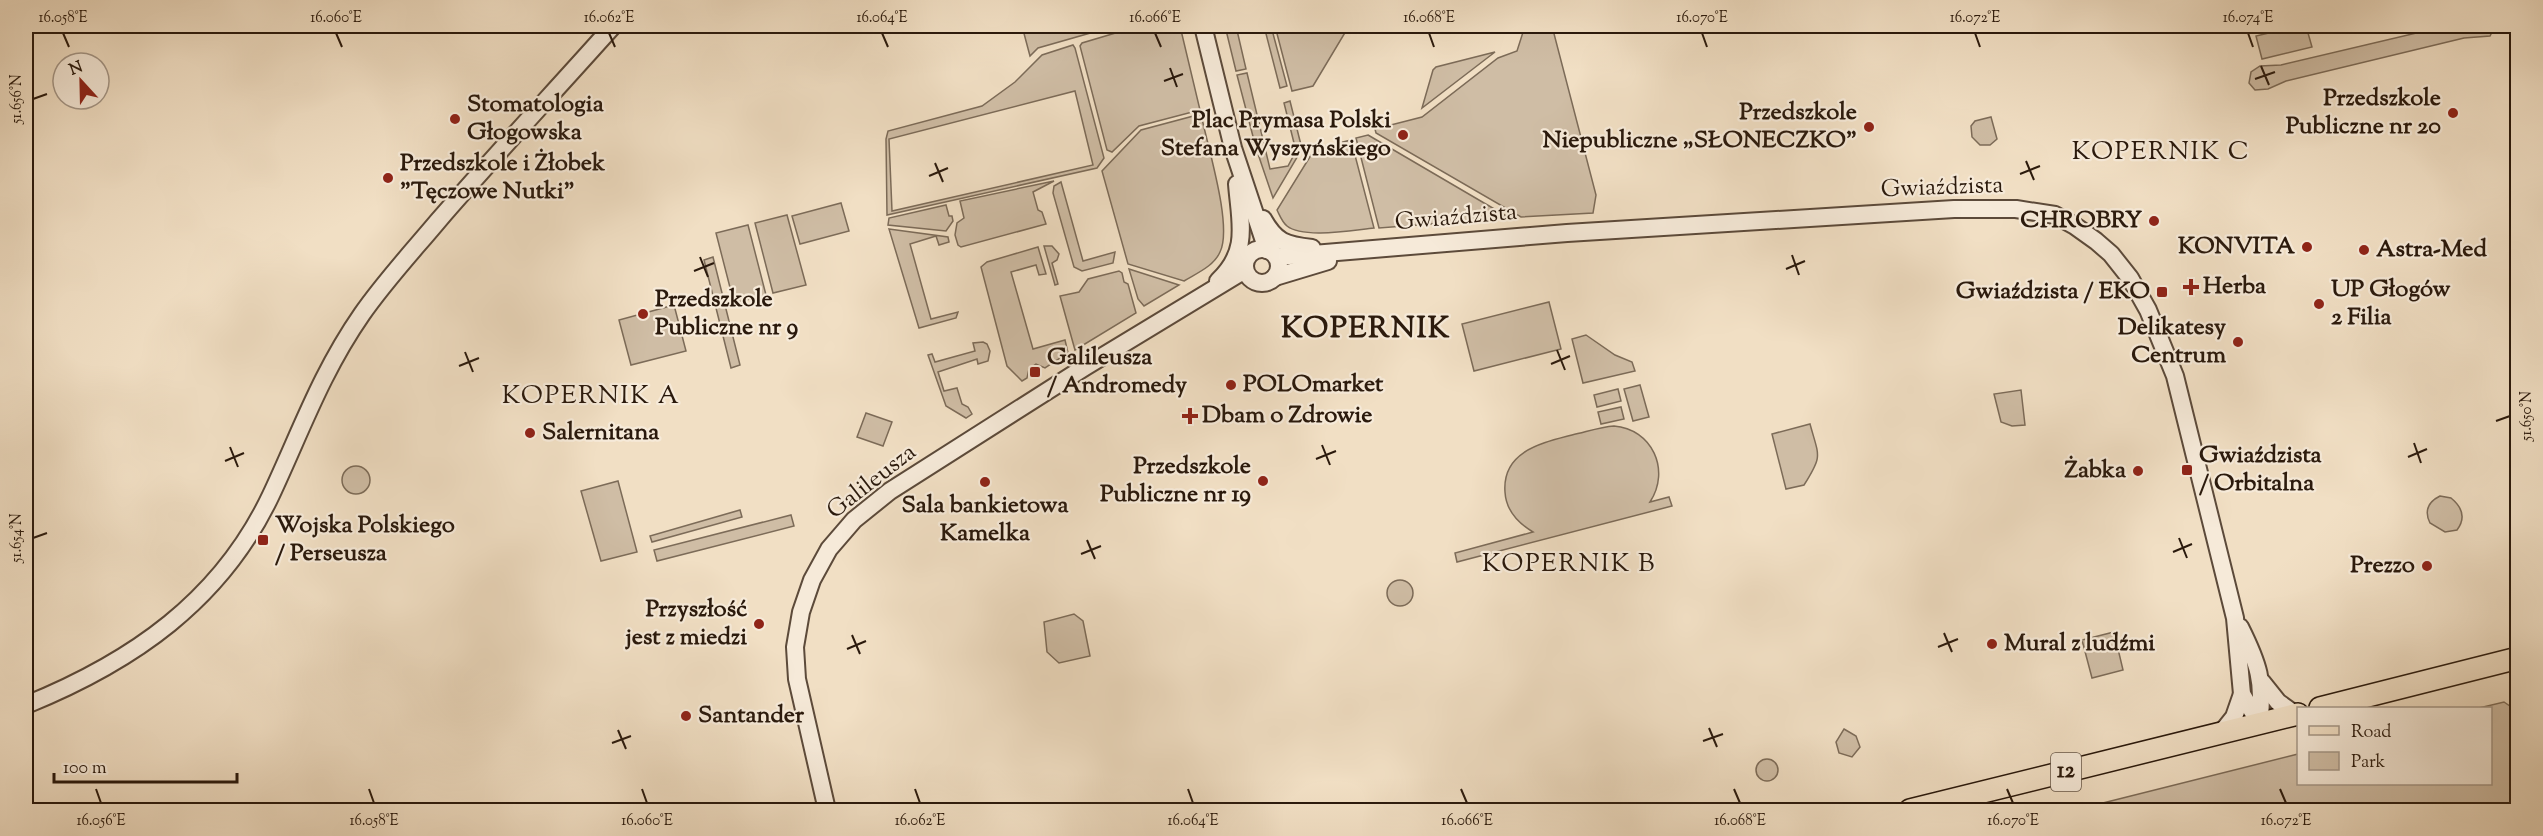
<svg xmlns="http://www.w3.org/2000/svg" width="2543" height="836" viewBox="0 0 2543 836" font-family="'Sorts Mill Goudy',serif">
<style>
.green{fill:#cfbda5;stroke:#7c6b58;stroke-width:1.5;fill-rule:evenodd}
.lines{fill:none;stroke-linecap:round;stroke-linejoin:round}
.minor-casing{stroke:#5c4a3a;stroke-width:20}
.major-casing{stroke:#2a190c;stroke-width:24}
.minor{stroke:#f6ead9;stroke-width:16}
.major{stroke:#f1dfc4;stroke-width:21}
.ticks{fill:none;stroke:#2a190c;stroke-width:2}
.poi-dot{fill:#8f2418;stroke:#f6ead9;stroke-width:2}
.labels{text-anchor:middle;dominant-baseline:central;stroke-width:4.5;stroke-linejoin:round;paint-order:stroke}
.shield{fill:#f6ead9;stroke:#67584a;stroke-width:1.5}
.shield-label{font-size:22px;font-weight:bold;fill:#2a190c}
.poi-label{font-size:24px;font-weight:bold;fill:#2a190c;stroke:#f6ead9;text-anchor:start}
.street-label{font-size:24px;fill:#2a190c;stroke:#f6ead9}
.neighbourhood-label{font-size:26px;letter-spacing:1.5px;fill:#2a190c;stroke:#f6ead9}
.district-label{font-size:30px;font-weight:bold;letter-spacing:1.5px;fill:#2a190c;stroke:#f6ead9}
.neatline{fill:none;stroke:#2a190c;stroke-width:2}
.ticks-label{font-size:15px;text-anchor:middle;fill:#2a190c}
</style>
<rect width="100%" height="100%" fill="#f1dfc4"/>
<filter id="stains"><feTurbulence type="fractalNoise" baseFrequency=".00333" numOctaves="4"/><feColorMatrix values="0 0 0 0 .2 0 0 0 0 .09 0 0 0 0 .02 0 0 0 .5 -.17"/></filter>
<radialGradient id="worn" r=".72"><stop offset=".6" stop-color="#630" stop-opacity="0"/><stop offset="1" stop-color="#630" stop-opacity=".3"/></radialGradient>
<g class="green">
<polygon points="1022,26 1103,27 1115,26 1038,48 1030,56"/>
<polygon points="1139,26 1180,26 1200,110 1139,126 1112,152 1107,150 1080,46 1082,43"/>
<polygon points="1225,26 1236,26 1246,69 1236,71"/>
<polygon points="1264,26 1271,26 1287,86 1280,88"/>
<polygon points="1275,26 1349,26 1313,86 1292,91"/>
<polygon points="1525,26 1552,26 1596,195 1593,213 1521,217 1376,133 1375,129 1422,117 1498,58 1517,51"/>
<polygon points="2298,26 2306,26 2312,47 2262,59 2256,36"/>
<polygon points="2446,26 2495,26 2490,36 2464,38 2286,81 2268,89 2255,90 2249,83 2251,72 2260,66 2281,65"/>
<path d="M1073,45L1075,48L1104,158L1097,168L887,215L886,139L888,131L982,106L1015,82L1042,55ZM1075,91L1093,165L892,211L889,139Z"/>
<polygon points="1495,52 1422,108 1433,70 1436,67"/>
<polygon points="1247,73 1270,169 1288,166 1296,151 1284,103 1290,101 1302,149 1273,198 1256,148 1237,75"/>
<path d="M1201,114C1207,145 1233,226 1220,252C1214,266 1197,273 1184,281L1128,264L1102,171L1141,130Z"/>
<polygon points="1991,117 1997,139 1990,145 1980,145 1972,137 1971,126 1975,121"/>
<polygon points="1368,135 1508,217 1508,218 1379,228 1356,138"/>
<path d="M1351,140L1374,228C1353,230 1303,239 1287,226C1282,222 1280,216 1277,210L1311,155L1316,149Z"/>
<polygon points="1054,181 1033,192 1038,210 1042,212 1046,224 961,247 958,245 955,235 957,223 964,218 960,201"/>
<polygon points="1061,182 1083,261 1115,252 1113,263 1082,271 1074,267 1053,193 1054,186"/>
<polygon points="841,203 849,231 800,244 792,216"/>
<polygon points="946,205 949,216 952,216 953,221 946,231 888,225 889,218"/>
<polygon points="787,215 806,285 773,293 755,223"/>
<polygon points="748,225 766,295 734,303 716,233"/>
<polygon points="889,229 948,237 949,242 939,245 936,236 910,244 931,319 958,312 956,318 919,328"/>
<polygon points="1044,246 1052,246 1059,254 1057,260 1052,263 1058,284 1055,285"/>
<polygon points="1038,247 1046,274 1039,275 1036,265 1011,272 1033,349 1065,340 1068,353 1045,368 1036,364 1029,369 1027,378 1022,381 1007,366 981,267 987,262"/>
<polygon points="713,257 740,365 731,368 704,260"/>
<polygon points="1129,269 1179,285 1144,306 1138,299"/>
<polygon points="1119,271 1122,273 1124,282 1128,284 1136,313 1075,350 1060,296 1079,292 1088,279"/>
<polygon points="1549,302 1561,349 1474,371 1462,324"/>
<polygon points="674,305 686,351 631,365 619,320"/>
<polygon points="1586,335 1615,355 1632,362 1635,371 1583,383 1572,339"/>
<polygon points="983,342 987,344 990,351 988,361 978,364 977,359 938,372 944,391 957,388 962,404 968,407 972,414 966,418 946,406 928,355 932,354 935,362 975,351 973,343"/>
<polygon points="1640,385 1649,417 1633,421 1624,389"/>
<polygon points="1618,389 1621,401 1597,407 1594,395"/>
<polygon points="2021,390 2025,425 2012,426 2001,422 1994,394"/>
<polygon points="1621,407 1624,419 1601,424 1598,412"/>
<polygon points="866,413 892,422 883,446 857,437"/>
<path d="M1810,424C1819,457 1823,455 1804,485L1786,489L1772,434Z"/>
<path d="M1614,426C1652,429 1671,470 1650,502L1669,497L1672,506L1457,562L1455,553L1533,532C1518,523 1506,511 1505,492C1502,451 1542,443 1572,435C1586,432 1600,427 1614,426Z"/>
<circle cx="356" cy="480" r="14"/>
<polygon points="618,481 637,552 601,561 581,491"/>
<path d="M2440,496L2451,498C2462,507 2466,518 2457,530L2445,532L2430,523C2424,511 2428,502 2440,496Z"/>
<polygon points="740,510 742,517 652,542 650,536"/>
<polygon points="791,515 794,526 657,561 654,550"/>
<circle cx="1400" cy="593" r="13"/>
<polygon points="1074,614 1083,621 1090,656 1059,663 1047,652 1044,622"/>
<polygon points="2114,632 2123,670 2092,678 2082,640"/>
<polygon points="2504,702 2517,711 2517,810 2075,810 2298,754 2298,784 2490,784 2490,708 2479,708"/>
<polygon points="1844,729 1856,736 1860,747 1852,757 1839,753 1836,742"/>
<circle cx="1767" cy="770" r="11"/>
</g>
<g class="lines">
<defs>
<g id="minor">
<polyline points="1203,26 1233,148 1267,250"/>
<path d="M1263,219C1276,242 1285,245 1312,248"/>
<circle cx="1262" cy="266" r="17"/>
<polyline points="1277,257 1567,233 1954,209 2016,209 2055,215 2075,226 2096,241 2111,254 2130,278 2148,310 2175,376 2235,618 2242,694 2259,723"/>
<polyline points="1275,277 1328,261"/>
<path d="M1218,281C1250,251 1240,223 1237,184"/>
<path d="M2240,627C2258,663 2265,682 2259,723"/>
<polyline points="2262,682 2278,702 2296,715"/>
<path d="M26,705C132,662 221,601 271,495C301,431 321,373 362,314C385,281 412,252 438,221C495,155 555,91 613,26"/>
<polyline points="2222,732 2234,717 2242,694"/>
<polyline points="827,810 797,679 795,647 801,612 812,580 829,549 854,520 890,491 1085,367 1245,270"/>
</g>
<g id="major">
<polyline points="2320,708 2518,658"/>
<polyline points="1910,810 2298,714"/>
</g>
</defs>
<use href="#minor" class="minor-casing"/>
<use href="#major" class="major-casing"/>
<use href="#minor" class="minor"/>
<use href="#major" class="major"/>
</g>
<path class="ticks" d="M63,33L69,47M336,33L342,47M609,33L615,47M882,33L888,47M1155,33L1161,47M1429,33L1434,47M1702,33L1707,47M1975,33L1980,47M2248,33L2253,47M2261,66L2269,85M1170,68L1177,87M2255,79L2275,72M1164,81L1183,74M33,99L47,94M2026,161L2034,180M935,163L943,182M2020,174L2040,166M929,176L948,168M1792,255L1799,275M700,257L708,277M1786,269L1805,261M694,271L714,263M1557,350L1565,370M465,352L473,372M1551,364L1570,356M459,366L479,358M2496,421L2510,416M2414,443L2421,463M1322,445L1330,465M230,447L238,467M2408,457L2427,449M1316,459L1336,451M225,461L244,453M33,538L47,533M2179,538L2187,558M1087,540L1095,559M2173,552L2192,544M1081,554L1101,546M1944,633L1952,652M852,635L860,654M1938,647L1958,639M847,649L866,641M1709,728L1717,747M618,730L626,749M1703,741L1723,734M612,743L631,736M96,789L101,803M369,789L374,803M642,789L647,803M915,789L920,803M1188,789L1193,803M1461,789L1467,803M1734,789L1740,803M2007,789L2013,803M2280,789L2286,803"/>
<g class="poi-dot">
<circle cx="2453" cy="113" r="6"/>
<circle cx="455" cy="119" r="6"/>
<circle cx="1869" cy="127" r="6"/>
<circle cx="1403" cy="135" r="6"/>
<circle cx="388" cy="178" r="6"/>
<circle cx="2154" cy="221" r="6"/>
<circle cx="2307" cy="247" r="6"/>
<circle cx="2364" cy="250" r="6"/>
<path d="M2188 278h6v6h6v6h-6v6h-6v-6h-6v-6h6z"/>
<rect x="2156" y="286" width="12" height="12" rx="3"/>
<circle cx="2319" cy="304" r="6"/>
<circle cx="643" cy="314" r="6"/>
<circle cx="2238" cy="342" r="6"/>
<rect x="1029" y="366" width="12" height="12" rx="3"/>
<circle cx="1231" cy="385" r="6"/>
<path d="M1187 407h6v6h6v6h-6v6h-6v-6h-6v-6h6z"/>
<circle cx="530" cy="433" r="6"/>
<rect x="2181" y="464" width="12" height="12" rx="3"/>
<circle cx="2138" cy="471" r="6"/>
<circle cx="1263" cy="481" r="6"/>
<circle cx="985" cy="482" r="6"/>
<rect x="257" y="534" width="12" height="12" rx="3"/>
<circle cx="2427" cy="566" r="6"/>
<circle cx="759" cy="624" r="6"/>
<circle cx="1992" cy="644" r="6"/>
<circle cx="686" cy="716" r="6"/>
</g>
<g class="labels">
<rect class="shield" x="2051" y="753" width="30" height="38" rx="4.5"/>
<g class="shield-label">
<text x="2066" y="772">12</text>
</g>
<g class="poi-label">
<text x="2441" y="99" text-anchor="end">Przedszkole<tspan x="2441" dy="28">Publiczne nr 20</tspan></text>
<text x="467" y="105">Stomatologia<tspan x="467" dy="28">Głogowska</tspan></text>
<text x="1857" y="113" text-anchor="end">Przedszkole<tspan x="1857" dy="28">Niepubliczne „SŁONECZKO"</tspan></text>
<text x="1391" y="121" text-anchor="end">Plac Prymasa Polski<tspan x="1391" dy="28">Stefana Wyszyńskiego</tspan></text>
<text x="400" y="164">Przedszkole i Żłobek<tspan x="400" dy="28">"Tęczowe Nutki"</tspan></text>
<text x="2142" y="221" text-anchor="end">CHROBRY</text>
<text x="2295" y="247" text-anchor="end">KONVITA</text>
<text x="2376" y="250">Astra-Med</text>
<text x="2203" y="287">Herba</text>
<text x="2331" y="290">UP Głogów<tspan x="2331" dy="28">2 Filia</tspan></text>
<text x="2150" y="292" text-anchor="end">Gwiaździsta / EKO</text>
<text x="655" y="300">Przedszkole<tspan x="655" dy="28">Publiczne nr 9</tspan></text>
<text x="2226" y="328" text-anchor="end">Delikatesy<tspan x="2226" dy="28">Centrum</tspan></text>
<text x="1047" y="358">Galileusza<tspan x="1047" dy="28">/ Andromedy</tspan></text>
<text x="1243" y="385">POLOmarket</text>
<text x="1202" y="416">Dbam o Zdrowie</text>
<text x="542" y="433">Salernitana</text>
<text x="2199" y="456">Gwiaździsta<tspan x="2199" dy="28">/ Orbitalna</tspan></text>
<text x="1251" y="467" text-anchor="end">Przedszkole<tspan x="1251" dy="28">Publiczne nr 19</tspan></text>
<text x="2126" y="471" text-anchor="end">Żabka</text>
<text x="985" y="506" text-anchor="middle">Sala bankietowa<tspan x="985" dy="28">Kamelka</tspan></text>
<text x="275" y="526">Wojska Polskiego<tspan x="275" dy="28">/ Perseusza</tspan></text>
<text x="2415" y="566" text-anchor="end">Prezzo</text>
<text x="747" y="610" text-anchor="end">Przyszłość<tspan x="747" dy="28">jest z miedzi</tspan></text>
<text x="2004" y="644">Mural z ludźmi</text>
<text x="698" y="716">Santander</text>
</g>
<g class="street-label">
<text transform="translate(1942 188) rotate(-2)">Gwiaździsta</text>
<text transform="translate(1456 218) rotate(-5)">Gwiaździsta</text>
<text transform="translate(872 482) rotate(-38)">Galileusza</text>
</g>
<g class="neighbourhood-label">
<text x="2161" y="152">KOPERNIK C</text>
<text x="591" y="396">KOPERNIK A</text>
<text x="1569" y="564">KOPERNIK B</text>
</g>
<g class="district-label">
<text x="1366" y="329">KOPERNIK</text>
</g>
</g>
<rect width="2543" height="836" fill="none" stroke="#f1dfc4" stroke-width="66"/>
<rect x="2297" y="707" width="195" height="78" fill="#f6ead9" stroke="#a49687" stroke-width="1.5"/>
<rect x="2309" y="726" width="30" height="9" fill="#f1dfc4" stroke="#a49687" stroke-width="1.5"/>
<text x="2351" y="737" font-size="18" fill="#2a190c">Road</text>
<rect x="2309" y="752" width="30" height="18" fill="#cfbda5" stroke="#a49687" stroke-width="1.5"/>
<text x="2351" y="767" font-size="18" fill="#2a190c">Park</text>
<g transform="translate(81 81) rotate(338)"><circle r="28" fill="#f6ead9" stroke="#a49687" stroke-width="1.5"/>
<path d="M0-4.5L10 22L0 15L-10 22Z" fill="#8f2418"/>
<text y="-9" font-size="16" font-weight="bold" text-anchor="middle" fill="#2a190c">N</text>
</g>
<path d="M54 773v9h183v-9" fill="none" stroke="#2a190c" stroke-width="3"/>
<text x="63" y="773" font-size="18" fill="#2a190c" stroke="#f6ead9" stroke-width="4.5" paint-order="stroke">100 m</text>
<rect x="33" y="33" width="2477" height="770" class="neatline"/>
<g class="ticks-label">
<text x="63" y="22">16.058°E</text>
<text x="336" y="22">16.060°E</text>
<text x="609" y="22">16.062°E</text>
<text x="882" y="22">16.064°E</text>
<text x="1155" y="22">16.066°E</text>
<text x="1429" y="22">16.068°E</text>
<text x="1702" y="22">16.070°E</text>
<text x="1975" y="22">16.072°E</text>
<text x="2248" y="22">16.074°E</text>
<text transform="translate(16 99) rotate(-90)" y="5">51.656°N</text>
<text transform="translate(2526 416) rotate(-90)" y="5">51.650°N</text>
<text transform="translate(16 538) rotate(-90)" y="5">51.654°N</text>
<text x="101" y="825">16.056°E</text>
<text x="374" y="825">16.058°E</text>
<text x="647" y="825">16.060°E</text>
<text x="920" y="825">16.062°E</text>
<text x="1193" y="825">16.064°E</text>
<text x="1467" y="825">16.066°E</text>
<text x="1740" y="825">16.068°E</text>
<text x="2013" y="825">16.070°E</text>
<text x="2286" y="825">16.072°E</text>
</g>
<rect width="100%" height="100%" filter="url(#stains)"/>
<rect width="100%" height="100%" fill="url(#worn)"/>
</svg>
